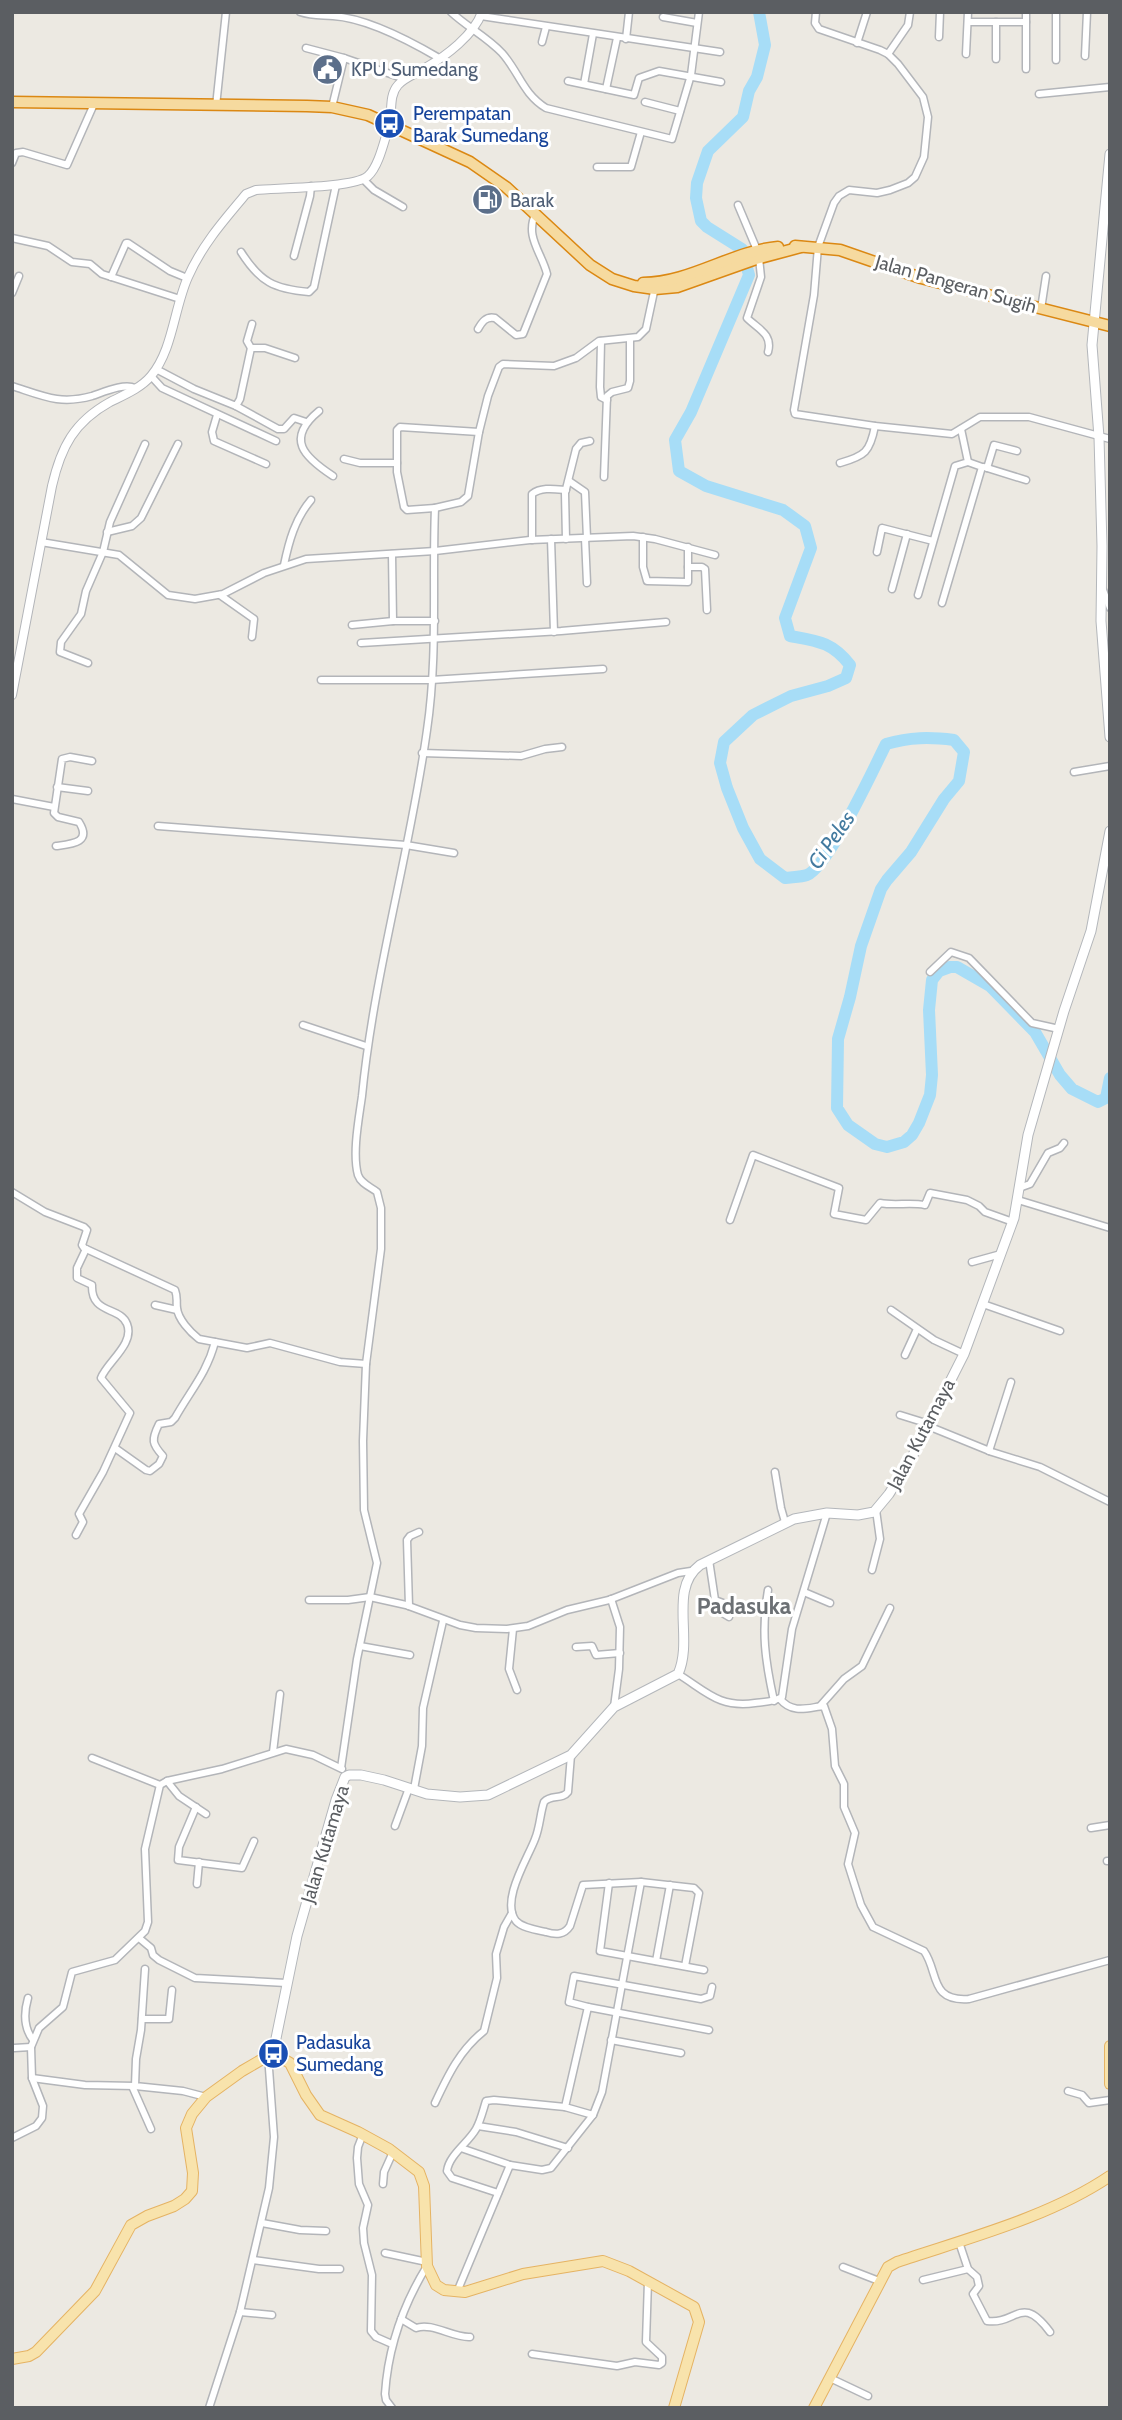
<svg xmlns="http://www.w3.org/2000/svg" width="1122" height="2420" viewBox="0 0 1122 2420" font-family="Cabin,sans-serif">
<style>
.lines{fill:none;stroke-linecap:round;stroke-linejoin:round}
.river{stroke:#a7ddf7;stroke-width:12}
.minor-casing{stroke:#b3b5b9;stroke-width:9}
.tertiary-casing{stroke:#b3b5b9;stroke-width:10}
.secondary-casing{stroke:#b4b7bb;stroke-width:11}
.primary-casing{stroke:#e5b363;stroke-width:12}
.trunk-casing{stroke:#db8813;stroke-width:13}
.minor{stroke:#fff;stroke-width:6}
.tertiary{stroke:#fff;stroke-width:8}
.secondary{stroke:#fff;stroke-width:9}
.primary{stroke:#f8e3ac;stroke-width:10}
.trunk{stroke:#f6da9f;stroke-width:10}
.labels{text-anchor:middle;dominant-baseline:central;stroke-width:6;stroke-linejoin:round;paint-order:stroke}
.service-label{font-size:19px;fill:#4e5e75;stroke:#fff;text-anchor:start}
.transit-label{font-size:19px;fill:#164399;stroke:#fff;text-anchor:start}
.street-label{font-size:19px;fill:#5b5e62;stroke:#fff}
.water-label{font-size:21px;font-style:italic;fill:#437a9f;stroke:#fff}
.quarter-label{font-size:23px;font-weight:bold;fill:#6c7074;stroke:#fff}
</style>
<rect width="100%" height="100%" fill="#ece9e2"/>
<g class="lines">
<path class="river" d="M759,12L765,45L757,77L749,91L743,117L708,151L697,183L696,198L701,221L707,227L742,249L749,275L691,412L675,440L679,471L706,486L783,510L805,526L811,548L785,618L790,636C818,641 832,642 850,665L846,678L828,686L791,696L753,715L724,742L720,763L727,788L743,828L760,859L785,878C792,877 801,877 807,875C829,866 874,768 886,744C910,737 930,737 954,740L964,752L959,781L944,799L911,852L887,880L881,889L861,946L850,997L838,1039L837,1108L848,1125L875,1144L887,1147L904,1142L912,1135L919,1123L930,1095L932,1075L929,1010L932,980L939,971L950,967H957L990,986L1035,1032L1060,1075L1072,1089L1098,1102L1106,1098L1110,1078"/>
<defs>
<g id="minor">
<path d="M300,12C312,16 321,15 333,16C367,18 410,41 439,58"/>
<path d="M451,12C467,27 487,37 502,53C519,72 523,94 546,108L672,139L691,75L699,12"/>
<polyline points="816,12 815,23 819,29 880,50 888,54 898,64 923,97 928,117 924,157 915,177 908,183 890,190 877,193 849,190 839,196 834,203 818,247 814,295 794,410 795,414 875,426 952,434 980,417 1029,417 1110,439"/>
<polyline points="481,16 720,52"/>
<polyline points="663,17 697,23"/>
<polyline points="968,22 1026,22"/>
<polyline points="939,37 940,12"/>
<polyline points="626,39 629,12"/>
<polyline points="542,42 546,27"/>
<polyline points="857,43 867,12"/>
<polyline points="306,48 344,58 405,79"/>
<polyline points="888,54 908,25 910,12"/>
<polyline points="966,54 968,12"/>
<polyline points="1085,56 1087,12"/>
<polyline points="996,59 996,22"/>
<polyline points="1056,60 1056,12"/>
<polyline points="1026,69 1026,12"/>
<polyline points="568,81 634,95 639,78 659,71 721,82"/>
<polyline points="584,84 593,34"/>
<polyline points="606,89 617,38"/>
<polyline points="1039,94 1110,87"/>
<polyline points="645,102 680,111"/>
<polyline points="216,106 226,12"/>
<polyline points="332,107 344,58"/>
<polyline points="12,163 16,153 23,152 67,165 94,104"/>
<polyline points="597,167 631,167 641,132"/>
<polyline points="363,179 374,190 403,207"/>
<polyline points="738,205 757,250"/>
<polyline points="12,238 48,246 72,262 90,264 102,274 180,299"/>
<path d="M241,252C260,282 274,289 309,292L314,287L336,185"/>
<polyline points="294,256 310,196 311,186"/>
<path d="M759,258L761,277L747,318C758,329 773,334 768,352"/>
<polyline points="111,277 126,243 128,243 170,271 187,278"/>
<polyline points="12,293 19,276"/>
<polyline points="1041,309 1046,276"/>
<path d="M478,329C482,322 486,316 495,318L516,335L523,334L547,274C542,253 524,236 536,213"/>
<polyline points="601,341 600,387 601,397 607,400"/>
<polyline points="251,348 247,341 252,324"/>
<polyline points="156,369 194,389 236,406 240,399 251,348 265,348 295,358"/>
<polyline points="151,376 162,388 276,441"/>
<path d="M12,386C43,396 60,405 92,396C104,392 124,383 135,388"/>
<polyline points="236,406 278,429 284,429 294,418 306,422"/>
<path d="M319,411C285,439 304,457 333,476"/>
<polyline points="217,415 212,432 214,441 266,464"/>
<polyline points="344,459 360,463 397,463"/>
<path d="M840,463C865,456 870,452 875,426"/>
<polyline points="984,467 1026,480"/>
<polyline points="987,468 994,445 1017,451"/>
<polyline points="604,477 607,396 612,392 628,388 630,381 630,339"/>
<polyline points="569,481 585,492 587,538"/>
<polyline points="435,508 407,510 404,507 397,472 397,430 400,427 479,432"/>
<polyline points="107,532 132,526 141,518 178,444"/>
<polyline points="643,537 643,567 647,581 688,582 688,547"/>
<polyline points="585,538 587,583"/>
<polyline points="551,539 554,632"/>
<polyline points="566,539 565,493 576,449 581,443 590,441"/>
<path d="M532,540V494C541,487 554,489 566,490"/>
<polyline points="41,542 119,555 168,595 195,599 223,594 264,573 306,559 435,551 530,540 633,536 655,539 715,555"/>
<polyline points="877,552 882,528 933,541"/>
<polyline points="392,554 393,621"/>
<path d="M284,565C289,541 295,519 311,500"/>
<polyline points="688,567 702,567 705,569 707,610"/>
<polyline points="892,589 907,534"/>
<polyline points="1103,590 1110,608"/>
<polyline points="220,595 254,619 252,637"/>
<polyline points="918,595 955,466 968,462 961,429"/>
<polyline points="942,603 982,467 968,462"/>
<polyline points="352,625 393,621 435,621"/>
<polyline points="361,643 561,631 666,622"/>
<polyline points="88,663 60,652 61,642 81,614 86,591 103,552 110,522 145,444"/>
<polyline points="321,680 431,680 603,669"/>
<polyline points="422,753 521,756 545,749 562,747"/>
<polyline points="1074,772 1110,766"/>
<polyline points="57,787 88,791"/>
<polyline points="12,799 54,807"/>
<polyline points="158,826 406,845 454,853"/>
<path d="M56,846C72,844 92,843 79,822L58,817L54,813L62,759L70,757L92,761"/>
<polyline points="930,972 951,952 969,958 1032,1023 1059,1029"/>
<polyline points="303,1025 366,1046"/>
<polyline points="1019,1188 1030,1184 1048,1153 1060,1148 1064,1143"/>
<path d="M12,1192L45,1212L84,1227L87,1230L82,1245L84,1248L175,1290C178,1298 176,1301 177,1308C178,1319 190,1332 199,1339L247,1348L270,1343L340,1362L366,1364"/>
<polyline points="1018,1200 1110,1228"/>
<path d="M730,1220L753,1155L839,1188L834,1214L866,1220L880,1203C896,1206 909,1202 925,1205L930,1193L967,1200L979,1206L985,1212L1013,1222"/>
<polyline points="972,1262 1001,1254"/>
<polyline points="983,1304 1060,1331"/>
<polyline points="155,1305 177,1310"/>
<polyline points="891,1310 934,1340 964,1354"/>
<polyline points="905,1355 917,1329"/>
<polyline points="900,1415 929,1424"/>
<polyline points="928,1426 992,1452 1040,1467 1110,1502"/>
<path d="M115,1448L146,1470L150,1471L159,1464L163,1456C152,1444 151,1440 159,1424L171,1422L175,1418C190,1391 207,1373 215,1342"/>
<polyline points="989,1451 1011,1382"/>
<polyline points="775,1472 781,1508 785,1522"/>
<path d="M76,1535L83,1522L79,1514L103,1472L130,1413L101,1378C107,1362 135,1344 127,1324C120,1306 91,1315 92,1285L77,1278V1268L86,1249"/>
<polyline points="709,1560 715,1600 723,1603 724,1614 729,1617"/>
<polyline points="872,1570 880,1539 876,1510"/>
<path d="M768,1590C761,1631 765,1660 774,1701"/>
<polyline points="804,1592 830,1603"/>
<polyline points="611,1599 620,1627 619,1669 614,1707"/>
<polyline points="309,1600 348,1600 370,1597 406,1605 460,1625 476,1628 507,1629 528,1626 567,1610 609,1600 678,1573 691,1571"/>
<polyline points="409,1606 407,1540 410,1536 419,1532"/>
<polyline points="513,1629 509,1669 517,1690"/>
<polyline points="360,1646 410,1655"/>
<polyline points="576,1647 592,1646 596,1655 620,1653"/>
<path d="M678,1674C707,1692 719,1708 755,1703C764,1702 774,1702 782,1697L792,1629L827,1513"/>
<path d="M780,1699C793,1715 810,1707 824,1706L832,1729L835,1766L844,1784V1807L855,1833L848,1864L861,1905L873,1927L924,1951C939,1972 929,2002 969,1999L1110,1960"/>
<polyline points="821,1705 844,1679 862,1666 890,1608"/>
<polyline points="273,1752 280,1694"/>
<path d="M571,1755L568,1792C562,1800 551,1794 544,1802C540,1814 540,1827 535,1839C528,1858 500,1901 516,1921C522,1928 537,1930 546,1932C556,1935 564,1935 570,1926L583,1885L641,1882L694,1888L699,1893L685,1966"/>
<polyline points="92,1758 160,1785"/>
<path d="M341,1768L357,1659L377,1563L364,1510L363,1441L366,1364L381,1249V1208L377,1192C371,1187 361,1184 358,1175C352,1153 359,1118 362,1096C374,973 410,853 427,730C438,656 432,582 435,508L461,502L468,496L479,432L488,396L499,367L503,364L554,366L576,358L599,341L638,337L646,329L655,287"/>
<polyline points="167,1781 179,1796 206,1814"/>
<polyline points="414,1789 422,1746 423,1708 443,1621"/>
<polyline points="196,1807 179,1847 178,1860 242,1868 254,1841"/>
<polyline points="395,1826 409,1788"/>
<polyline points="1091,1828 1110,1825"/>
<polyline points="1107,1861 1110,1861"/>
<polyline points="609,1883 600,1951 704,1970"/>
<polyline points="197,1884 199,1862"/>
<polyline points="139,1938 151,1948 153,1955 159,1960 195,1978 286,1983"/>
<polyline points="656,1961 670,1885"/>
<polyline points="145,1969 141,2030 136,2059 135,2086 183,2091 206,2097"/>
<path d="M28,1998C24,2012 23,2027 33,2040"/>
<polyline points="588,2007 569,2002 574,1976 701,1999 710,1996 712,1987"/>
<polyline points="142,2019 169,2019 172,1990"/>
<polyline points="611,2040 681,2053"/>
<polyline points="14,2048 31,2047"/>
<polyline points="32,2078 85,2085 135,2086"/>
<polyline points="132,2086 151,2129"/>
<polyline points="1068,2091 1082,2095 1089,2103 1110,2100"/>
<path d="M435,2103C448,2075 460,2050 484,2031L497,1978L496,1954L504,1927L512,1913"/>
<polyline points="593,2115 565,2107 588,2007 709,2030"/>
<polyline points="478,2126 516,2132 568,2148"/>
<polyline points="363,2134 358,2147 357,2158 359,2184 368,2205 363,2228 364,2243 372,2275 371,2331 376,2337 392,2344"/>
<polyline points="12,2138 36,2126 42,2118 43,2106 32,2078 31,2047 39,2028 63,2007 72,1972 115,1960 145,1931 148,1922 145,1849 160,1785 167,1781 222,1769 286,1749 313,1755 342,1769"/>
<polyline points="461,2148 510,2165"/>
<polyline points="383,2184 384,2172 393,2152"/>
<path d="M498,2193L452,2178L447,2171C449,2155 468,2143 476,2129C481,2120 483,2110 486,2101L494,2100L565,2107"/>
<polyline points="262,2223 300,2230 326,2231"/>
<path d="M959,2242L968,2269L977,2277L979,2286L973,2294L987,2321C1017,2325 1021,2293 1050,2332"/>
<polyline points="385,2253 427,2262"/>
<polyline points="253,2260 319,2269 340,2269"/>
<polyline points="843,2267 879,2281"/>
<polyline points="923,2280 968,2269"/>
<polyline points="457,2292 510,2165 542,2170 551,2168 593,2115 602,2092 641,1882"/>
<polyline points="240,2312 272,2315"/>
<path d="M401,2319L416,2328C432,2322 453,2338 470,2337"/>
<polyline points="532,2354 617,2366 635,2362 659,2365 662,2363 662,2357 646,2342 648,2281"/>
<polyline points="830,2378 868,2396"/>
<polyline points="209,2408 240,2312 269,2188 274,2137 268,2055"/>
<path d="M392,2408L386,2400L385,2394C388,2348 403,2305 427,2266"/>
</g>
<path id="tertiary" d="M12,695L52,486C61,447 74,422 110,402C124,395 141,388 151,376C173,350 174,308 188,277C202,245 224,220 246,194L256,190C277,188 355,188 368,176C379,166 384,141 389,126C393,114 388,96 398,85C405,77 416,74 425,68C446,56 474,35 482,12"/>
<g id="secondary">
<polyline points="1110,154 1092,345 1099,437 1102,546 1101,621 1110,737"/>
<path d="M273,2053L297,1936L336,1800L345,1777L349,1775H361L384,1780L427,1794L460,1797L488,1795L571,1755L614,1707L678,1674C694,1639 668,1589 700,1565L794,1519L827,1513L858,1515L874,1512L889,1494L913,1455L964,1354L1014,1218L1028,1135L1064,1011L1091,931L1110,831"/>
</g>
<g id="primary">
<polyline points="1110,2046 1110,2084"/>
<polyline points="12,2359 29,2356 36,2352 95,2291 131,2225 147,2216 174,2206 185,2199 192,2191 193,2173 186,2128 192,2114 206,2097 242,2071 273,2053 290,2063 306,2095 320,2115 358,2132 389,2149 419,2172 424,2186 427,2266 436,2285 444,2290 465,2292 523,2274 603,2261 629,2271 694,2307 699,2322 674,2408"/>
<path d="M814,2408L888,2267L897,2262C965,2239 1050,2217 1110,2176"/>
</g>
<g id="trunk">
<polyline points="12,102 307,106 332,107 368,115 470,162 506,187 590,265 612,279 634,286 655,289 677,287 756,259 801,247"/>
<polyline points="795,246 840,250 921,278 1110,326"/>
<path d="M643,283C690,283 732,251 778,247"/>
</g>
</defs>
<use href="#minor" class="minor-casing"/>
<use href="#tertiary" class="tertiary-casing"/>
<use href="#secondary" class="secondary-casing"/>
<use href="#primary" class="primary-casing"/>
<use href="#trunk" class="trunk-casing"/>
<use href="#minor" class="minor"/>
<use href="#tertiary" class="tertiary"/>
<use href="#secondary" class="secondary"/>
<use href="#primary" class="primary"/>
<use href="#trunk" class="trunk"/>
</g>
<defs>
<symbol id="civic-disc" viewBox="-11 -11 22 22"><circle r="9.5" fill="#5c6f8a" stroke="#fff"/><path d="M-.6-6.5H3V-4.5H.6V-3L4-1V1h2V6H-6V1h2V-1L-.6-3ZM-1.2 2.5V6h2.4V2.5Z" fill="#fff"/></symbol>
<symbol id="bus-disc" viewBox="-11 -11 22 22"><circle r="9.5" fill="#1a4fb4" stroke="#fff"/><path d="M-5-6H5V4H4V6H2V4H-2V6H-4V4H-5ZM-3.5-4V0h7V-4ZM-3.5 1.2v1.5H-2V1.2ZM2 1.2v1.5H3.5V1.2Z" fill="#fff"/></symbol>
<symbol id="fuel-disc" viewBox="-11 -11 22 22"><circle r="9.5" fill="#5c6f8a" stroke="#fff"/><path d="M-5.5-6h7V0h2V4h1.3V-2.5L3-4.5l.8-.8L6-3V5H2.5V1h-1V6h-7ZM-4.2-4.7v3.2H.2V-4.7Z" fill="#fff"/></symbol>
</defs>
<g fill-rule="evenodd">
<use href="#civic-disc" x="310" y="52" width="35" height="35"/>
<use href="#bus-disc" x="372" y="106" width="35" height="35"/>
<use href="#fuel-disc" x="470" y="182" width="35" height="35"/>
<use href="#bus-disc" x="256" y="2036" width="35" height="35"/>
</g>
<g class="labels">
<g class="service-label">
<text x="351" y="69">KPU Sumedang</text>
<text x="510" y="200">Barak</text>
</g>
<g class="transit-label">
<text x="413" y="113">Perempatan<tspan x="413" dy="22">Barak Sumedang</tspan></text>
<text x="296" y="2042">Padasuka<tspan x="296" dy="22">Sumedang</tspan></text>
</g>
<g class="street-label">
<text transform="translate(956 284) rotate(16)">Jalan Pangeran Sugih</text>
<text transform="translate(921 1434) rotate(-62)">Jalan Kutamaya</text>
<text transform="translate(325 1844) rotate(-73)">Jalan Kutamaya</text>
</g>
<g class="water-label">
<text transform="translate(831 840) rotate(-55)">Ci Peles</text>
</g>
<g class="quarter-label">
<text x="744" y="1606">Padasuka</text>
</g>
</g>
<rect width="1122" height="2420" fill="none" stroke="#5b5e62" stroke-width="28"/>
</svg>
